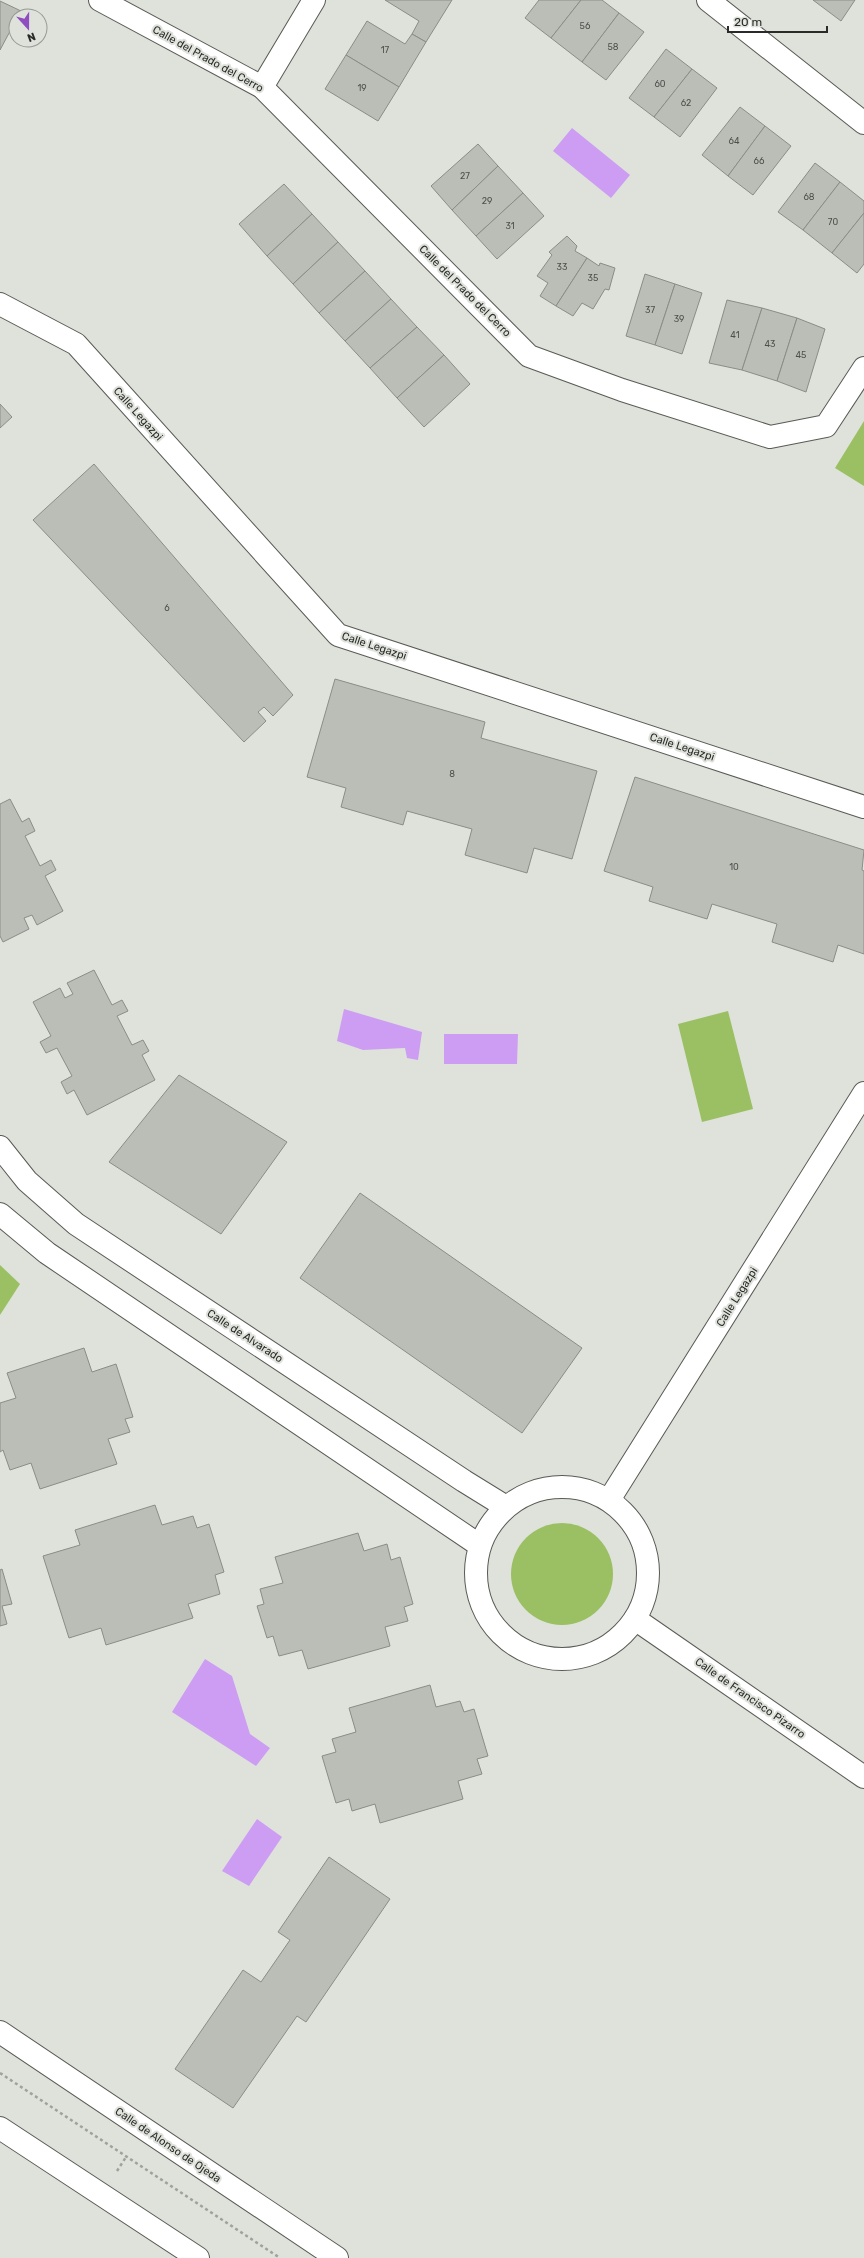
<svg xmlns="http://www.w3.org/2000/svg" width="864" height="2258" viewBox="0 0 864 2258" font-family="Rubik,sans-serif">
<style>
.green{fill:#9bbf63}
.water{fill:#cc9df3}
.building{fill:#bbbeb7;stroke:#8a8d87}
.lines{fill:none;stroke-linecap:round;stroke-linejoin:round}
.street-casing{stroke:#585b55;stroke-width:24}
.path{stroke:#9ea19c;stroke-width:2.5;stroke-dasharray:3 3;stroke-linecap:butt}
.street{stroke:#fff;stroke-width:22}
.labels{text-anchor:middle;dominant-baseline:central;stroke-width:4;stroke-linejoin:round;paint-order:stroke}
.number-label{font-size:9px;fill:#4e504c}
.street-label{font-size:11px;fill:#2a2b28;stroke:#dee2db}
</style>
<rect width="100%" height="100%" fill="#dee2db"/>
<g class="green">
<polygon points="864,421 864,486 835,468"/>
<polygon points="728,1011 753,1109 702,1122 678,1024"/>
<polygon points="0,1265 20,1284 0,1315"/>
<circle cx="562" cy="1574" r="51"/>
</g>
<g class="water">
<polygon points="572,128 630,175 611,198 553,151"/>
<polygon points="344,1009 422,1032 418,1060 407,1058 405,1048 363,1050 337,1041"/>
<polygon points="444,1034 518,1034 517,1064 444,1064"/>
<polygon points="205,1659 232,1676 250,1734 270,1748 256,1766 172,1712"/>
<polygon points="257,1819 282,1837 249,1886 222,1871"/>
</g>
<g class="building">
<polygon points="385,0 452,0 426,42 412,34 419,21"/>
<polygon points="539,0 581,0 551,38 525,18"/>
<polygon points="581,0 602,0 619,13 582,62 551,38"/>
<polygon points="813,0 855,0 841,21"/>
<polygon points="0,1 21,11 16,16 16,20 0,50"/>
<polygon points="619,13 644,32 606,80 582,62"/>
<polygon points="367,21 405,44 412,34 426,42 399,87 346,55"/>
<polygon points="666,49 692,69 654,117 629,98"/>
<polygon points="346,55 399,87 378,121 325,89"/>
<polygon points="692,69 717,88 680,137 654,117"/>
<polygon points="740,107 765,126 728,176 702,155"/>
<polygon points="765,126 791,146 753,195 728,176"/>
<polygon points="478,144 498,166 452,210 431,186"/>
<polygon points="815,163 840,182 803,230 778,212"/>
<polygon points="498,166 523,193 476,236 452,210"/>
<polygon points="840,182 864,201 864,213 832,253 803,230"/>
<polygon points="284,184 312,214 267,256 239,224"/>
<polygon points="523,193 544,216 497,259 476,236"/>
<polygon points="864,213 864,264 857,273 832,253"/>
<polygon points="312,214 338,242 293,284 267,256"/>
<polygon points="567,236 577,246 575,251 587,258 556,306 540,296 548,283 537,276 552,255 549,252"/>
<polygon points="338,242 365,271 319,313 293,284"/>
<polygon points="587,258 599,266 600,263 615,268 609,290 605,289 593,309 582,303 573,316 556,306"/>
<polygon points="365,271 391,299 345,341 319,313"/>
<polygon points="645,274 675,284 655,345 626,336"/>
<polygon points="675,284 702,293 682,354 655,345"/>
<polygon points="391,299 417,327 370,368 345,341"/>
<polygon points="727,300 762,308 742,370 709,363"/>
<polygon points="762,308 797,318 777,381 742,370"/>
<polygon points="797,318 825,329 806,392 777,381"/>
<polygon points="417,327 444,355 397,398 370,368"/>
<polygon points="444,355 470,384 424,427 397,398"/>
<polygon points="0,404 12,417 0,428"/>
<polygon points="94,464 293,695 273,716 264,707 258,712 266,721 244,742 33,520"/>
<polygon points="335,679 485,722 481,738 597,771 572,859 534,848 527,873 465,855 472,829 407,811 403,825 341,807 346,788 307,777"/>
<polygon points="635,777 864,850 862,870 864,871 864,954 838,945 833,962 772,942 777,924 712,904 707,919 649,901 653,887 604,871"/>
<polygon points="10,799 22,822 29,818 35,831 25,836 40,866 51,860 56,870 45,876 63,911 37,925 32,915 24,918 29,929 3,942 0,936 0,804"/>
<polygon points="94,970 112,1005 122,1000 128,1011 117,1016 132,1045 143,1040 149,1051 142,1055 155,1080 87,1115 74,1090 67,1094 61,1082 72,1076 57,1048 46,1053 40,1042 51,1036 33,1002 60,988 65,998 73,994 67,983"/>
<polygon points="179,1075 287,1142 221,1234 109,1162"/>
<polygon points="360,1193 582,1348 522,1433 300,1278"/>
<polygon points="84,1348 92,1372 116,1364 133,1417 125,1419 130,1432 108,1439 117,1464 40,1489 31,1463 10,1470 3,1450 0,1452 0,1403 16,1398 7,1373"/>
<polygon points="155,1505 162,1525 193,1516 197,1528 209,1524 224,1572 215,1575 220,1594 188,1604 193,1618 106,1645 101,1628 69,1638 43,1556 80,1545 75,1530"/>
<polygon points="358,1533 364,1551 387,1544 391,1560 400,1557 413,1604 404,1607 408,1621 385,1627 390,1646 308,1669 302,1650 279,1656 273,1636 267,1638 257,1606 264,1604 260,1589 283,1583 275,1557"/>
<polygon points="2,1569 12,1604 2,1606 7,1624 0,1626 0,1570"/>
<polygon points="430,1685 436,1707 460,1701 464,1712 474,1709 488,1756 477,1759 482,1774 458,1781 463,1799 380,1823 375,1804 352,1811 349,1799 336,1803 322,1756 336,1752 332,1739 356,1732 349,1708"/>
<polygon points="329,1857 390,1899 306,2022 297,2016 233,2108 175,2069 243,1970 261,1982 290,1940 278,1932"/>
</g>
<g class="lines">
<defs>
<g id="street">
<polyline points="100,0 262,87 529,356 622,390 770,437 826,426 864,368"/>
<polyline points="708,0 864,123"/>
<polyline points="262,87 314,0"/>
<polyline points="0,304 76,344 338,635 864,807"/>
<polyline points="0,1147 27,1181 76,1224 464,1481 506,1507"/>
<polyline points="0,1214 47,1253 479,1545"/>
<circle cx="562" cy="1573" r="86"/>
<polyline points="609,1500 864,1093"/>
<polyline points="635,1619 864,1777"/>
<polyline points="0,2032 337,2258"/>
<polyline points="0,2128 198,2258"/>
</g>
</defs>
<use href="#street" class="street-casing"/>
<g class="path">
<polyline points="0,2073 280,2258"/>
<polyline points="117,2171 126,2157"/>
</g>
<use href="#street" class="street"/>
</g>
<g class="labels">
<g class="number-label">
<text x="585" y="26">56</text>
<text x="613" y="47">58</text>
<text x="385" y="50">17</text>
<text x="660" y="84">60</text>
<text x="362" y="88">19</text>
<text x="686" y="103">62</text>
<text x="734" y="141">64</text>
<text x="759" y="161">66</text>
<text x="465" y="176">27</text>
<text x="809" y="197">68</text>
<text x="487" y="201">29</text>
<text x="833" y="222">70</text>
<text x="510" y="226">31</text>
<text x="562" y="267">33</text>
<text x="593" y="278">35</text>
<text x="650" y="310">37</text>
<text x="679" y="319">39</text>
<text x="735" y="335">41</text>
<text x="770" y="344">43</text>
<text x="801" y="355">45</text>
<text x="167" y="608">6</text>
<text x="452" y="774">8</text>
<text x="734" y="867">10</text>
</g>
<g class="street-label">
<text transform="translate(208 59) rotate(29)">Calle del Prado del Cerro</text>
<text transform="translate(465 291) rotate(45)">Calle del Prado del Cerro</text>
<text transform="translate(138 414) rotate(48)">Calle Legazpi</text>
<text transform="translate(374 646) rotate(18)">Calle Legazpi</text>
<text transform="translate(682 747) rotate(18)">Calle Legazpi</text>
<text transform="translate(737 1297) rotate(-58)">Calle Legazpi</text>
<text transform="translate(245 1336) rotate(33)">Calle de Alvarado</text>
<text transform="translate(750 1698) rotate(35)">Calle de Francisco Pizarro</text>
<text transform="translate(168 2145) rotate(34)">Calle de Alonso de Ojeda</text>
</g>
</g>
<g transform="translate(28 28) rotate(159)"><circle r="19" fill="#dee2db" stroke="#969993"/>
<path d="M0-3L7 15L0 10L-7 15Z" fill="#904cc1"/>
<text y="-6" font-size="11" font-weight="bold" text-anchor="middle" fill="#2a2b28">N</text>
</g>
<path d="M728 26v6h99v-6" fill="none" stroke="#2a2b28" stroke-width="2"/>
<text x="734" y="26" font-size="12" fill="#2a2b28" stroke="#dee2db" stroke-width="3" paint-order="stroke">20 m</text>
</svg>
